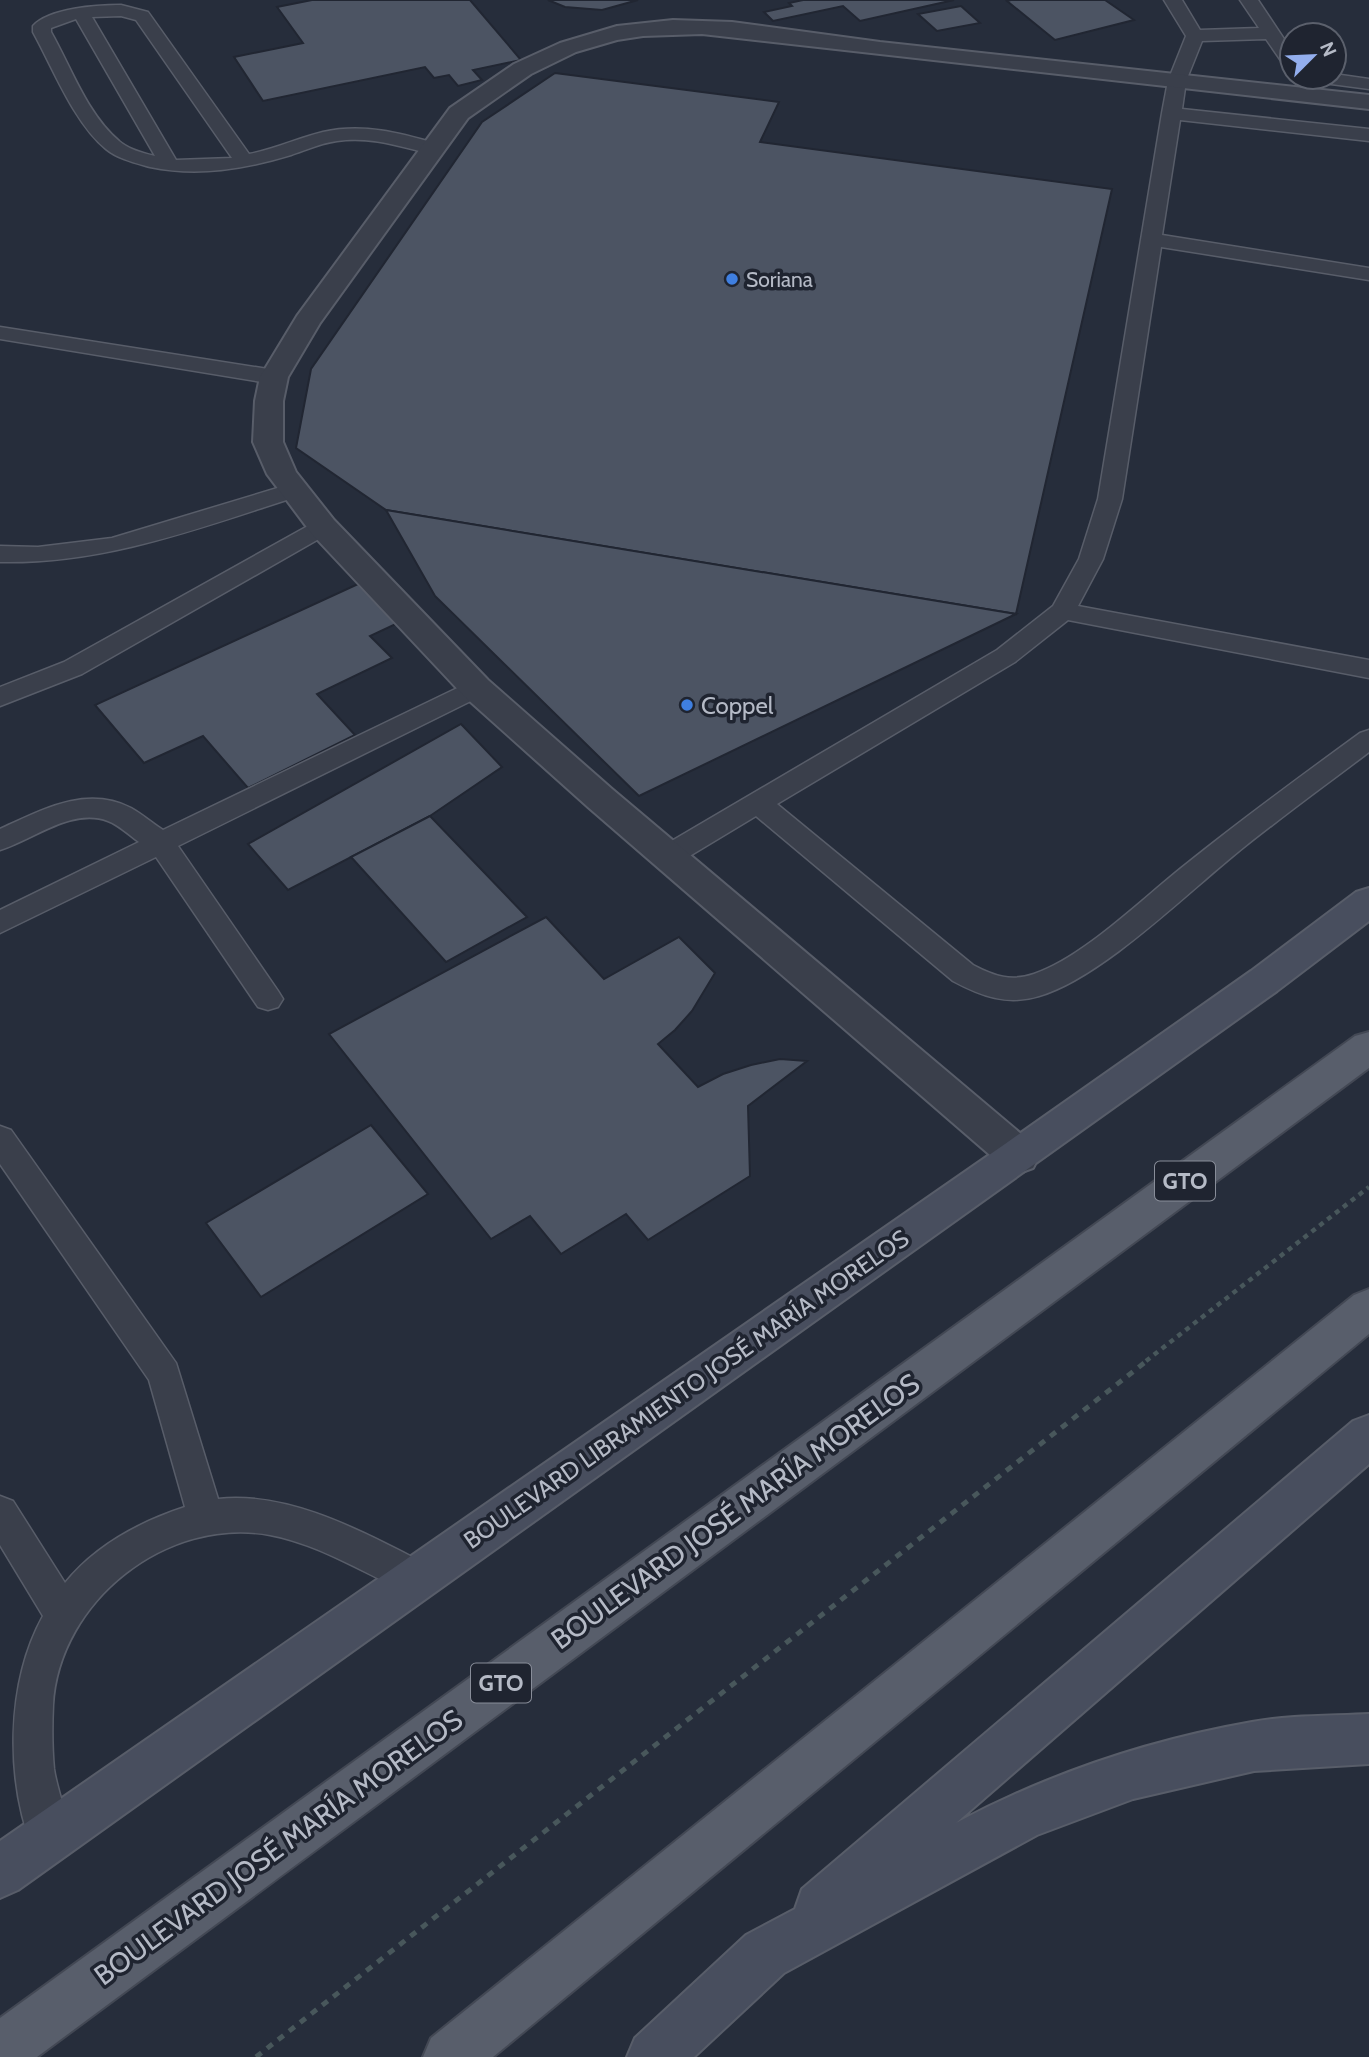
<svg xmlns="http://www.w3.org/2000/svg" width="1369" height="2057" viewBox="0 0 1369 2057" font-family="Cabin,sans-serif">
<style>
.building{fill:#4c5463;stroke:#212632;stroke-width:2}
.lines{fill:none;stroke-linecap:round;stroke-linejoin:round}
.lane-casing{stroke:#585d69;stroke-width:3}
.street-casing{stroke:#585d69;stroke-width:4}
.secondary-casing{stroke:#585d69;stroke-width:4}
.primary-casing{stroke:#434854;stroke-width:4}
.path-far1{stroke:#48575b;stroke-width:4.5;stroke-dasharray:5 5;stroke-linecap:butt}
.path{stroke:#48575b;stroke-width:5;stroke-dasharray:7 7;stroke-linecap:butt}
.lane{fill:#3a3f4b;fill-rule:evenodd}
.street{fill:#3a3f4b;fill-rule:evenodd}
.secondary{fill:#484e5e;fill-rule:evenodd}
.primary{fill:#585e6b;fill-rule:evenodd}
.shop-dot{fill:#3f7fe0;stroke:#1f2430;stroke-width:2.5}
.labels{text-anchor:middle;dominant-baseline:central;stroke-width:7;stroke-linejoin:round;paint-order:stroke}
.far-poi-label{font-size:21px;fill:#b5bac6;stroke:#1f2430;text-anchor:start}
.shield{fill:#1f2430;stroke:#888d99;stroke-width:2}
.shield-label{font-size:23px;font-weight:bold;fill:#b5bac6}
.poi-label{font-size:24px;fill:#b5bac6;stroke:#1f2430;text-anchor:start}
.street-label{font-size:24px;fill:#b5bac6;stroke:#1f2430}
.near-street-label{font-size:28px;fill:#b5bac6;stroke:#1f2430}
</style>
<rect width="100%" height="100%" fill="#262d3b"/>
<g class="building">
<polygon points="312,0 470,0 521,60 473,70 482,80 458,86 449,75 434,78 425,67 263,101 234,57 303,43 277,7"/>
<polygon points="548,0 638,0 602,10 565,7"/>
<polygon points="803,0 954,0 860,21 843,6 773,21 764,12 792,6 789,3"/>
<polygon points="1011,0 1105,0 1134,20 1055,40 1007,1"/>
<polygon points="961,6 980,23 937,31 918,14"/>
<polygon points="555,73 779,102 760,142 1112,189 1016,614 386,510 296,448 311,369 482,122"/>
<polygon points="386,510 1016,614 639,796 435,596"/>
<polygon points="358,584 398,623 370,636 392,658 317,694 355,735 248,788 203,736 144,763 95,705"/>
<polygon points="461,724 502,767 430,816 288,890 248,844"/>
<polygon points="430,816 527,917 446,962 351,857"/>
<polygon points="546,917 604,979 679,937 715,973 692,1011 675,1030 658,1044 698,1087 723,1074 751,1065 780,1059 807,1061 748,1106 750,1176 648,1240 626,1214 561,1254 530,1216 491,1239 329,1034"/>
<polygon points="371,1125 428,1194 261,1297 206,1223"/>
</g>
<g class="lines">
<defs>
<g id="lane">
<path d="M1164,0H1182L1200,30L1259,28L1240,0H1258L1292,51V69L1286,68L1266,39L1202,41L1186,81L1182,109L1369,129V141L1180,120L1162,235L1369,268V280L1161,247L1122,499L1103,559L1078,606L1369,660V678L1068,620L1015,662L777,804L973,965C994,976 1011,982 1034,974C1084,957 1143,898 1185,865C1242,819 1301,776 1360,733L1369,730V752C1323,787 1277,820 1233,856C1183,897 1099,979 1039,996C1007,1006 981,996 953,981L756,816L678,863L668,866L658,863L654,856L658,849L997,650L1053,606L1079,559L1098,499L1162,113L1168,81L1186,36Z"/>
<path d="M121,5L148,12L249,154C275,149 298,138 323,132C363,123 400,133 438,144L441,148L431,154C399,146 370,136 337,141C321,143 306,150 291,155C245,169 198,177 150,167C136,163 118,159 106,149C74,123 53,68 33,32V26C49,8 98,5 121,5ZM121,16L136,20L232,158L176,160L92,17ZM76,19L155,156C142,153 128,149 119,141C87,114 71,67 51,32V28Z"/>
<polygon points="1334,74 1369,79 1369,89 1316,82 1307,77 1334,77"/>
<polygon points="0,327 274,370 282,372 285,377 282,382 274,384 0,339"/>
<path d="M294,483L302,485L306,490L302,495C201,527 108,564 0,562V546L38,547L112,538Z"/>
<polygon points="323,520 331,522 335,527 331,532 82,674 0,706 0,687 64,662 315,522"/>
<path d="M476,679L485,682L489,688L485,694L178,846L278,991L283,999L278,1007L268,1010L258,1007L156,857L0,933V910L139,842C129,835 119,825 108,821C72,807 33,840 0,850V829C42,810 86,785 131,808C142,814 152,823 163,830Z"/>
<path d="M0,1126L11,1130L176,1363L218,1499C292,1491 366,1534 430,1566L435,1578L430,1590L417,1596C367,1576 323,1545 270,1535C167,1516 59,1601 53,1705C52,1727 52,1748 54,1769C57,1790 69,1818 68,1837C67,1842 64,1848 62,1852L48,1858L34,1852C5,1781 6,1683 43,1616L0,1545V1496L13,1501L65,1583C95,1546 139,1522 185,1507L149,1380L0,1164Z"/>
</g>
<polygon id="street" points="673,20 732,22 880,42 1369,95 1369,109 702,34 643,36 617,40 576,52 531,74 468,118 320,323 288,377 283,401 283,442 296,472 334,520 488,680 612,789 1033,1144 1039,1156 1033,1168 1019,1173 1005,1168 588,807 464,696 312,534 267,474 253,442 255,401 260,377 297,316 450,108 514,64 560,43 617,26"/>
<g id="secondary">
<polygon points="1369,888 1369,921 1277,991 18,1890 0,1898 0,1841 1005,1144 1251,971 1356,892"/>
<path d="M1369,1415V1464L956,1823C1048,1774 1149,1740 1252,1722C1290,1715 1331,1716 1369,1714V1764L1254,1771L1133,1799L1037,1835L784,1973L694,2057H627L635,2038L746,1935L795,1909L802,1889L1353,1421Z"/>
</g>
<g id="primary">
<polygon points="1369,1032 1369,1068 37,2057 0,2057 0,2018 1355,1036"/>
<polygon points="1369,1289 1369,1334 493,2057 423,2057 431,2038 1354,1295"/>
</g>
</defs>
<use href="#lane" class="lane-casing"/>
<use href="#street" class="street-casing"/>
<use href="#secondary" class="secondary-casing"/>
<use href="#primary" class="primary-casing"/>
<polyline class="path-far1" points="1146,1361 1369,1187"/>
<polyline class="path" points="256,2057 1148,1360"/>
<use href="#lane" class="lane"/>
<use href="#street" class="street"/>
<use href="#secondary" class="secondary"/>
<use href="#primary" class="primary"/>
</g>
<g class="shop-dot">
<circle cx="732" cy="279" r="7"/>
<circle cx="687" cy="705" r="7"/>
</g>
<g class="labels">
<g class="far-poi-label">
<text x="746" y="279">Soriana</text>
</g>
<g class="shield">
<rect x="1155" y="1161.5" width="60" height="39" rx="5"/>
<rect x="471" y="1663.5" width="60" height="39" rx="5"/>
</g>
<g class="shield-label">
<text x="1185" y="1181">GTO</text>
<text x="501" y="1683">GTO</text>
</g>
<g class="poi-label">
<text x="701" y="705">Coppel</text>
</g>
<g class="street-label">
<text transform="translate(686 1389) rotate(-35)">BOULEVARD LIBRAMIENTO JOSÉ MARÍA MORELOS</text>
</g>
<g class="near-street-label">
<text transform="translate(735 1511) rotate(-36)">BOULEVARD JOSÉ MARÍA MORELOS</text>
<text transform="translate(278 1847) rotate(-36)">BOULEVARD JOSÉ MARÍA MORELOS</text>
</g>
</g>
<g transform="translate(1313 56) rotate(66)"><circle r="33" fill="#1f2430" stroke="#5b606c" stroke-width="2"/>
<path d="M0-5L12 26L0 18L-12 26Z" fill="#93aeed"/>
<text y="-10" font-size="19" font-weight="bold" text-anchor="middle" fill="#b5bac6">N</text>
</g>
</svg>
